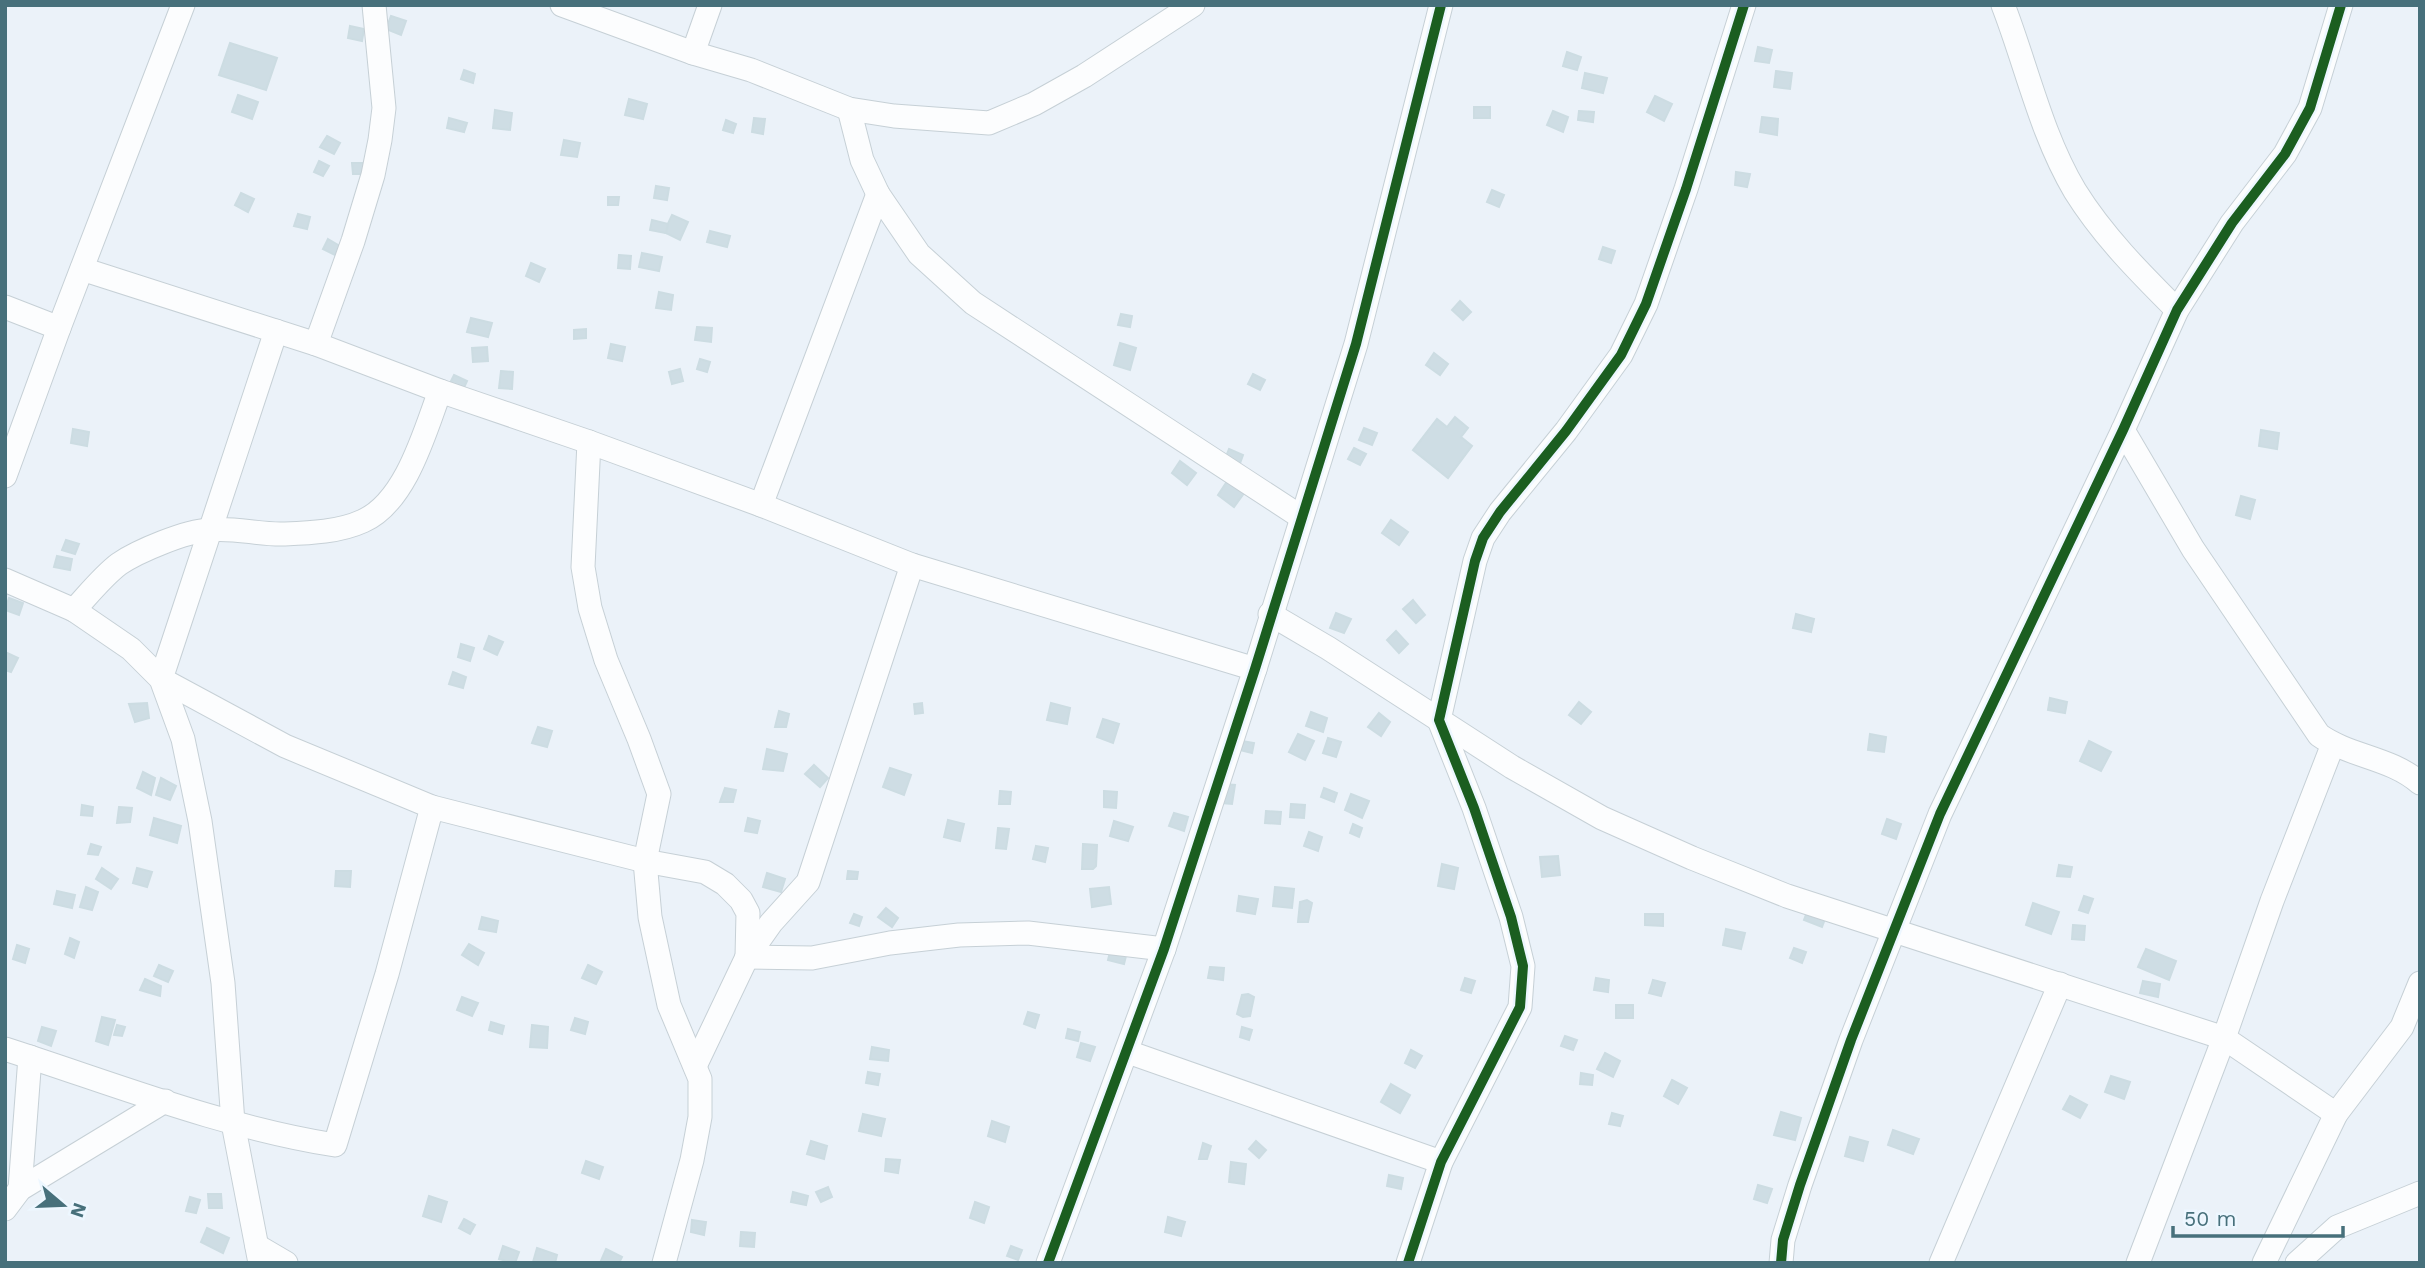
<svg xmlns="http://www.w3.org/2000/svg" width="2425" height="1268" viewBox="0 0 2425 1268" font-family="'Work Sans',sans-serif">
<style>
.building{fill:#cedde4;stroke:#ccdce2;stroke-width:2}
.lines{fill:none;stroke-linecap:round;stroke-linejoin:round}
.minor-casing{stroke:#c6d0d6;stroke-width:25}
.minor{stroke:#fcfdfe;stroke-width:23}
.cycleway-casing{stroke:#edf7ff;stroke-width:15}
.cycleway{stroke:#1b5e20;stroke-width:10}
</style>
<rect width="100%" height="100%" fill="#ebf2f9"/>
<g class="building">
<polygon points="391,16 406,21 401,35 386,29"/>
<polygon points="350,26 364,29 362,41 348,38"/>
<polygon points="230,43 277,58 266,90 219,75"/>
<polygon points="1758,47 1772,50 1769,63 1755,61"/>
<polygon points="1567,52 1581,57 1577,70 1563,66"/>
<polygon points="464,70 475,74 473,83 461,79"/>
<polygon points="1776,71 1792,73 1790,89 1774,87"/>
<polygon points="1585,73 1607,78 1603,93 1582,88"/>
<polygon points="238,95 258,102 252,119 232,112"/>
<polygon points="1655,96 1672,104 1664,121 1647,112"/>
<polygon points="629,99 647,104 643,119 625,115"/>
<rect x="1474" y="107" width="16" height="11"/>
<polygon points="495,110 512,113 510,130 493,128"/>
<polygon points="1553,111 1568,117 1563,132 1547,125"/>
<polygon points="1579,111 1594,112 1593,122 1578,120"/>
<polygon points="1762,117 1778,119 1777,135 1760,132"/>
<polygon points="449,118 467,123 464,132 447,128"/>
<polygon points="754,118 765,119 763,134 752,132"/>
<polygon points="726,120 736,124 733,133 723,130"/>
<polygon points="327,136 340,143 334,154 320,147"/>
<polygon points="564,140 580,143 577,157 561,155"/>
<polygon points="319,161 329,166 323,176 314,172"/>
<polygon points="352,163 364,163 364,174 353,174"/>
<polygon points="1736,172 1750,174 1747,187 1735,185"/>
<polygon points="656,186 669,188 667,200 654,198"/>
<polygon points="1492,190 1504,195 1499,207 1487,202"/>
<polygon points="241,193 254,199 248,212 235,205"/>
<polygon points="608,197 619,197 618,205 608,205"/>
<polygon points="298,214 310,217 307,229 294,226"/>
<polygon points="672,215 688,222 680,240 664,232"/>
<polygon points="652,220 668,224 666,233 650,230"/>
<polygon points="710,231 730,236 727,247 707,242"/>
<polygon points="328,239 340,246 335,255 323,249"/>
<polygon points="1603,247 1615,251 1611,263 1599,259"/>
<polygon points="642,253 662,257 659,271 639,267"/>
<polygon points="619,255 631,256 630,269 618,268"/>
<polygon points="531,263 545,269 539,282 526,276"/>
<polygon points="659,292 673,295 671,310 656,308"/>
<polygon points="1460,301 1471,312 1463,320 1452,310"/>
<polygon points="1121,314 1132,316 1130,327 1118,325"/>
<polygon points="471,318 492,323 488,337 467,332"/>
<polygon points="697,327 712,328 711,342 695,340"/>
<polygon points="586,329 586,338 574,339 574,330"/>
<polygon points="1120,343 1136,348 1130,370 1114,365"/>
<polygon points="611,344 625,347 622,361 608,358"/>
<polygon points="487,347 488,361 473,362 472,348"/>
<polygon points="1434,353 1448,364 1440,375 1426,365"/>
<polygon points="700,359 710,362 707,372 697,369"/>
<polygon points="680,369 683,381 672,384 669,372"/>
<polygon points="501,371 513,372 512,389 499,388"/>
<polygon points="1253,374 1265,380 1260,390 1248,384"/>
<polygon points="454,375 467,381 462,392 449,385"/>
<polygon points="1455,417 1468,428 1461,437 1472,446 1448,478 1413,450 1437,419 1447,427"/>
<polygon points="1364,428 1377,433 1372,445 1359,440"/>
<polygon points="73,429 89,432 87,446 71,443"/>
<polygon points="2261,430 2279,433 2277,449 2259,446"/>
<polygon points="1354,448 1366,454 1360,465 1348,459"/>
<polygon points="1229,449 1243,455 1239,466 1225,459"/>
<polygon points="1180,461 1196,473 1187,485 1172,473"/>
<polygon points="1230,477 1247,489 1234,507 1218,495"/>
<polygon points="2241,496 2255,500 2250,519 2236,515"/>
<polygon points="1391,520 1408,532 1399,545 1382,533"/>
<polygon points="66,540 79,544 75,554 62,550"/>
<polygon points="57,556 72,559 70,570 54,567"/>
<polygon points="9,598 23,603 19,615 5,610"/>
<polygon points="1413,600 1425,615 1416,623 1403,609"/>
<polygon points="1336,613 1351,619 1344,633 1330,628"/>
<polygon points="1796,614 1814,619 1811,632 1793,628"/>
<polygon points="1396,631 1408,644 1399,653 1387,640"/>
<polygon points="489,636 503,642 497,655 484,649"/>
<polygon points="461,644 474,648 470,661 458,657"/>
<polygon points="5,652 18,658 11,672 5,670"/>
<polygon points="453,672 466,677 463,688 449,684"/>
<polygon points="2050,698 2067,702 2065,713 2048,710"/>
<polygon points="1579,702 1591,712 1581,724 1569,715"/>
<polygon points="147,703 149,718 135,722 129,704"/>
<polygon points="922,703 923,713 915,714 914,704"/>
<polygon points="1051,703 1070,708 1067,724 1047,720"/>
<polygon points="779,711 789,714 786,727 775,727"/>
<polygon points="1311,712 1327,718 1323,732 1306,726"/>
<polygon points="1379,713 1390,722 1381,736 1368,727"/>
<polygon points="1103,719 1119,724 1113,743 1097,737"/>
<polygon points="538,727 552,731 547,747 532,743"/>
<polygon points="1298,734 1314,741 1305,760 1289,752"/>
<polygon points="1870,734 1886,737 1884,752 1868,750"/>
<polygon points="1328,738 1341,742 1336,757 1323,753"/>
<polygon points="1242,741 1254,743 1252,753 1240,750"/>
<polygon points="2089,741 2111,752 2101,771 2080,761"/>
<polygon points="767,749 787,754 783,771 763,769"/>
<polygon points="814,765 828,778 820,787 805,774"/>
<polygon points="890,768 911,775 904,795 883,787"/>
<polygon points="143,772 155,778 151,795 137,788"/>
<polygon points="161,778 176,786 170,800 156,795"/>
<polygon points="1224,784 1235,785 1232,804 1222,803"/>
<polygon points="725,788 736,790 733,802 720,802"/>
<polygon points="1324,788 1337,793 1334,802 1321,797"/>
<polygon points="1000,791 1011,792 1010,804 999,804"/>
<polygon points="1104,791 1117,792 1116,808 1104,807"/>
<polygon points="1351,794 1369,801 1362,818 1345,810"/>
<polygon points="1291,804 1305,805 1304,818 1290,817"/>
<polygon points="82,805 93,807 92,816 81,815"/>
<polygon points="119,807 132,808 130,822 117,823"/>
<polygon points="1266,811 1281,812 1280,824 1265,823"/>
<polygon points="1174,813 1188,817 1184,831 1169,826"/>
<polygon points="154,818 181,826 177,843 150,835"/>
<polygon points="748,818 760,821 757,833 745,831"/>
<polygon points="1887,819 1901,824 1896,839 1882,834"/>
<polygon points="948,820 964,824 960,841 944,837"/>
<polygon points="1114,821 1133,827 1128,841 1110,836"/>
<polygon points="1353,824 1362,828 1359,837 1350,833"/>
<polygon points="998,828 1009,829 1006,849 996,848"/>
<polygon points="1309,832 1322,837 1318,851 1304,846"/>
<polygon points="91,844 101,847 98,855 88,854"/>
<polygon points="1083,844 1097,845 1096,866 1093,869 1082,869"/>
<polygon points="1036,846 1048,848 1045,862 1033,859"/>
<polygon points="1558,856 1560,875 1542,877 1540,857"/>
<polygon points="1442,864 1458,868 1454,889 1438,886"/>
<polygon points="2059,865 2072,867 2070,877 2057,876"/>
<polygon points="102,868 118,879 111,889 96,879"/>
<polygon points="137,868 152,872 147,887 133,883"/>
<polygon points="336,871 351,871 350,887 335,886"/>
<polygon points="848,871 858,872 857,879 847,879"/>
<polygon points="767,873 785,879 781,892 763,887"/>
<polygon points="86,887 98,892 92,910 80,907"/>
<polygon points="1109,887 1111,904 1092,907 1090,889"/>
<polygon points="1275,887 1294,889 1292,908 1273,906"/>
<polygon points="57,891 75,895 72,908 54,904"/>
<polygon points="1239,896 1258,899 1255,914 1237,911"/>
<polygon points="2084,896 2093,899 2088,913 2079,910"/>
<polygon points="1307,900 1312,903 1308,922 1298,922 1300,902"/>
<polygon points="2033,903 2059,912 2051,934 2026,925"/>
<polygon points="886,908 898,918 892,927 878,917"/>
<polygon points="1808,909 1826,916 1822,927 1804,920"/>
<polygon points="854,914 862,917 859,926 850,923"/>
<polygon points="1645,914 1663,914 1663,926 1645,925"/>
<polygon points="482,917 498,921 496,932 479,929"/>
<polygon points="2073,925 2085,926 2084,940 2072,939"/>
<polygon points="1726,929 1745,933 1741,949 1723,945"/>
<polygon points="70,938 79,942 74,958 65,954"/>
<polygon points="469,944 484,953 478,965 462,955"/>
<polygon points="17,945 29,949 25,963 13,959"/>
<polygon points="1111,948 1127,952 1124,964 1108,960"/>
<polygon points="1794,948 1806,952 1802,963 1790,958"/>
<polygon points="2146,949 2176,961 2169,980 2138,967"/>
<polygon points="159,965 173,971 168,982 154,976"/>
<polygon points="588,965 602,972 596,984 582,978"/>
<polygon points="1210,967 1224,968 1223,980 1208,978"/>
<polygon points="1465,978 1475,981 1471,993 1461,990"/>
<polygon points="1596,978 1609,980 1608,992 1594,990"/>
<polygon points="145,979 161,986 160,996 140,990"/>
<polygon points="1653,980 1665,983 1661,996 1649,993"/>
<polygon points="2143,981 2160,984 2158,997 2140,993"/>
<polygon points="1248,994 1254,997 1250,1016 1243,1017 1237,1014 1242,995"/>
<polygon points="462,997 478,1003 472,1016 457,1010"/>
<rect x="1616" y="1005" width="17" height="13"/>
<polygon points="1028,1012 1039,1015 1035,1028 1024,1024"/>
<polygon points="102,1017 115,1020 108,1045 96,1041"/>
<polygon points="575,1018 588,1022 585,1034 571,1030"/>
<polygon points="491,1022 504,1026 502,1034 489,1030"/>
<polygon points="117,1025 125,1027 122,1036 114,1035"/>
<polygon points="532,1025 548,1027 547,1048 530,1047"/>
<polygon points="42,1027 56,1031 51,1046 38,1041"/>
<polygon points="1242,1027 1252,1030 1249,1040 1240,1037"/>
<polygon points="1068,1029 1080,1032 1078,1041 1066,1038"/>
<polygon points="1565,1036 1577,1040 1573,1050 1561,1046"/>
<polygon points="1081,1043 1095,1047 1090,1061 1077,1057"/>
<polygon points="872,1047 889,1050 888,1061 870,1059"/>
<polygon points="1411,1050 1422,1056 1415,1068 1405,1063"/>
<polygon points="1605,1053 1620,1061 1613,1077 1597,1069"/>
<polygon points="868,1072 880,1074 878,1085 866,1083"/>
<polygon points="1581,1073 1593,1075 1592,1085 1580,1084"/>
<polygon points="2111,1076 2130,1082 2124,1099 2105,1092"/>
<polygon points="1672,1080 1687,1088 1678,1104 1664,1096"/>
<polygon points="1391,1084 1410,1095 1400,1113 1381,1102"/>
<polygon points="2070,1096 2087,1105 2080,1118 2063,1109"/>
<polygon points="1781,1112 1801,1118 1795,1140 1774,1135"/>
<polygon points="1612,1113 1623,1116 1620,1126 1609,1124"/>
<polygon points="863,1114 885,1119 881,1136 859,1131"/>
<polygon points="992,1121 1009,1127 1005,1142 988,1136"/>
<polygon points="1893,1130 1919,1139 1913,1154 1888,1145"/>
<polygon points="1850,1137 1868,1142 1863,1161 1845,1156"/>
<polygon points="811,1141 827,1146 824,1159 807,1154"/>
<polygon points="1256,1141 1266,1150 1259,1158 1249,1149"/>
<polygon points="1203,1143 1211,1146 1207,1159 1199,1159"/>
<polygon points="886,1159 900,1160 898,1173 885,1171"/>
<polygon points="586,1161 603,1167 599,1179 582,1173"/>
<polygon points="1231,1162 1246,1164 1244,1184 1229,1182"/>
<polygon points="1389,1175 1403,1178 1401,1189 1387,1186"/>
<polygon points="1758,1185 1772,1189 1767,1203 1754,1199"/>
<polygon points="828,1187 832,1197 821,1202 816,1192"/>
<polygon points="793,1192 808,1196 806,1205 791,1202"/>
<polygon points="208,1194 221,1194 222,1208 209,1208"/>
<polygon points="429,1196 447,1202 441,1222 423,1216"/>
<polygon points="190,1197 200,1200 196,1213 186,1211"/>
<polygon points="975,1202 989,1207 984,1223 970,1218"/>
<polygon points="1168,1217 1185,1222 1181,1236 1165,1232"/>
<polygon points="464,1219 475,1225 470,1234 459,1228"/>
<polygon points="692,1220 706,1222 704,1235 691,1232"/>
<polygon points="207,1228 229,1238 223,1253 201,1242"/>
<polygon points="741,1232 755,1233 754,1247 740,1246"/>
<polygon points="503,1246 519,1252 515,1263 499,1259"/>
<polygon points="1011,1246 1022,1250 1018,1260 1007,1256"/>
<polygon points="537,1248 557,1255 555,1263 533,1262"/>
<polygon points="606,1249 622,1257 619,1263 600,1263"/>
</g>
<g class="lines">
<defs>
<g id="minor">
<polyline points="562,5 693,53 751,70 849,109 894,116 989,123 1034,104 1084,76 1193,5"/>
<path d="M2003,5C2027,67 2041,134 2075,191C2103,236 2140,273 2177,310"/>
<polyline points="693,53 710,5"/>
<polyline points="849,109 862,160 878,194 919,254 973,303 1301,517"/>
<polyline points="82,269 316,344 440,391 589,442 761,505 912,565 1255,669"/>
<polyline points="5,307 59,328"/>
<polyline points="276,331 161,679 285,746 432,807"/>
<polyline points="316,344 353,241 373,175 380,140 384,108 374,5"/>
<path d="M2123,430L2193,549L2319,735C2350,757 2390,757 2420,783"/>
<polyline points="589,442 583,567 590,608 606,660 639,739 659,794 645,861 650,917 669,1005 700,1079 700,1117 692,1160 664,1263"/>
<polyline points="5,476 59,328 183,5"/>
<polyline points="761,505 878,194"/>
<polyline points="5,580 74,610 131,649 161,679 183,739 200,821 223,983 233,1123 260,1263"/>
<path d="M74,610C88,595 103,576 119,564C138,551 186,531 209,530C234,527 259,535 284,534C310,533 339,532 363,521C406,502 425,431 440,391"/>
<polyline points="1270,614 1328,648 1512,767 1602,818 1692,858 1787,896 2224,1038 2336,1114"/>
<polyline points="747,957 812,958 890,943 959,935 1028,933 1164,949"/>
<path d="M5,1049C114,1084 222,1127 335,1145L387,974L432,807L645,861L705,872L725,884L741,900L748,913L747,957"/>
<polyline points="1128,1052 1441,1162"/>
<polyline points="695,1066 747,957 771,923 808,882 912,565"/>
<polyline points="20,1189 30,1057"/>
<polyline points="5,1209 20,1189 165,1101"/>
<polyline points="257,1246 286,1263"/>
<polyline points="1048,1263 1164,949 1255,669 1356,344 1441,5"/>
<polyline points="1408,1263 1441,1162 1520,1007 1523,966 1511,917 1474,808 1439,720 1475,561 1483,538 1500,512 1566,431 1621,355 1646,304 1686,189 1744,5"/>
<polyline points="1781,1263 1783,1240 1800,1185 1851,1040 1940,814 2123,430 2177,310 2232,223 2285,154 2310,108 2341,5"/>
<polyline points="1941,1263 2060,984"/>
<polyline points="2138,1263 2224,1038 2272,901 2333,744"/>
<polyline points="2264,1263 2336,1114 2402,1027 2420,983"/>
<polyline points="2297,1263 2337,1227 2420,1193"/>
</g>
</defs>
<use href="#minor" class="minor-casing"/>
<use href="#minor" class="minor"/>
<defs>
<g id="cycleway">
<polyline points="1048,1263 1164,949 1255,669 1356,344 1441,5"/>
<polyline points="1408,1263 1441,1162 1520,1007 1523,966 1511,917 1474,808 1439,720 1475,561 1483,538 1500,512 1566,431 1621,355 1646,304 1686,189 1744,5"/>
<polyline points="1781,1263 1783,1240 1800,1185 1851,1040 1940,814 2123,430 2177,310 2232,223 2285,154 2310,108 2341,5"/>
</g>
</defs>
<use href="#cycleway" class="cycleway-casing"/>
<use href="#cycleway" class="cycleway"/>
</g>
<rect width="2425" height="1268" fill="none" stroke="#47707b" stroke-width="14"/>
<g transform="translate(63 1205) rotate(109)" stroke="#edf7ff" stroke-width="5" paint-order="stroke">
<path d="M0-5L12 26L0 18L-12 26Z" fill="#47707b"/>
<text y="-10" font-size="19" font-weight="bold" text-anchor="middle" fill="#47707b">N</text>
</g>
<path d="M2173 1226v10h170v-10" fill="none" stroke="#47707b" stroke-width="3.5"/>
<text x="2184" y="1226" font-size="21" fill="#47707b" stroke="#edf7ff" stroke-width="5" paint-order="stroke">50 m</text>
</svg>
